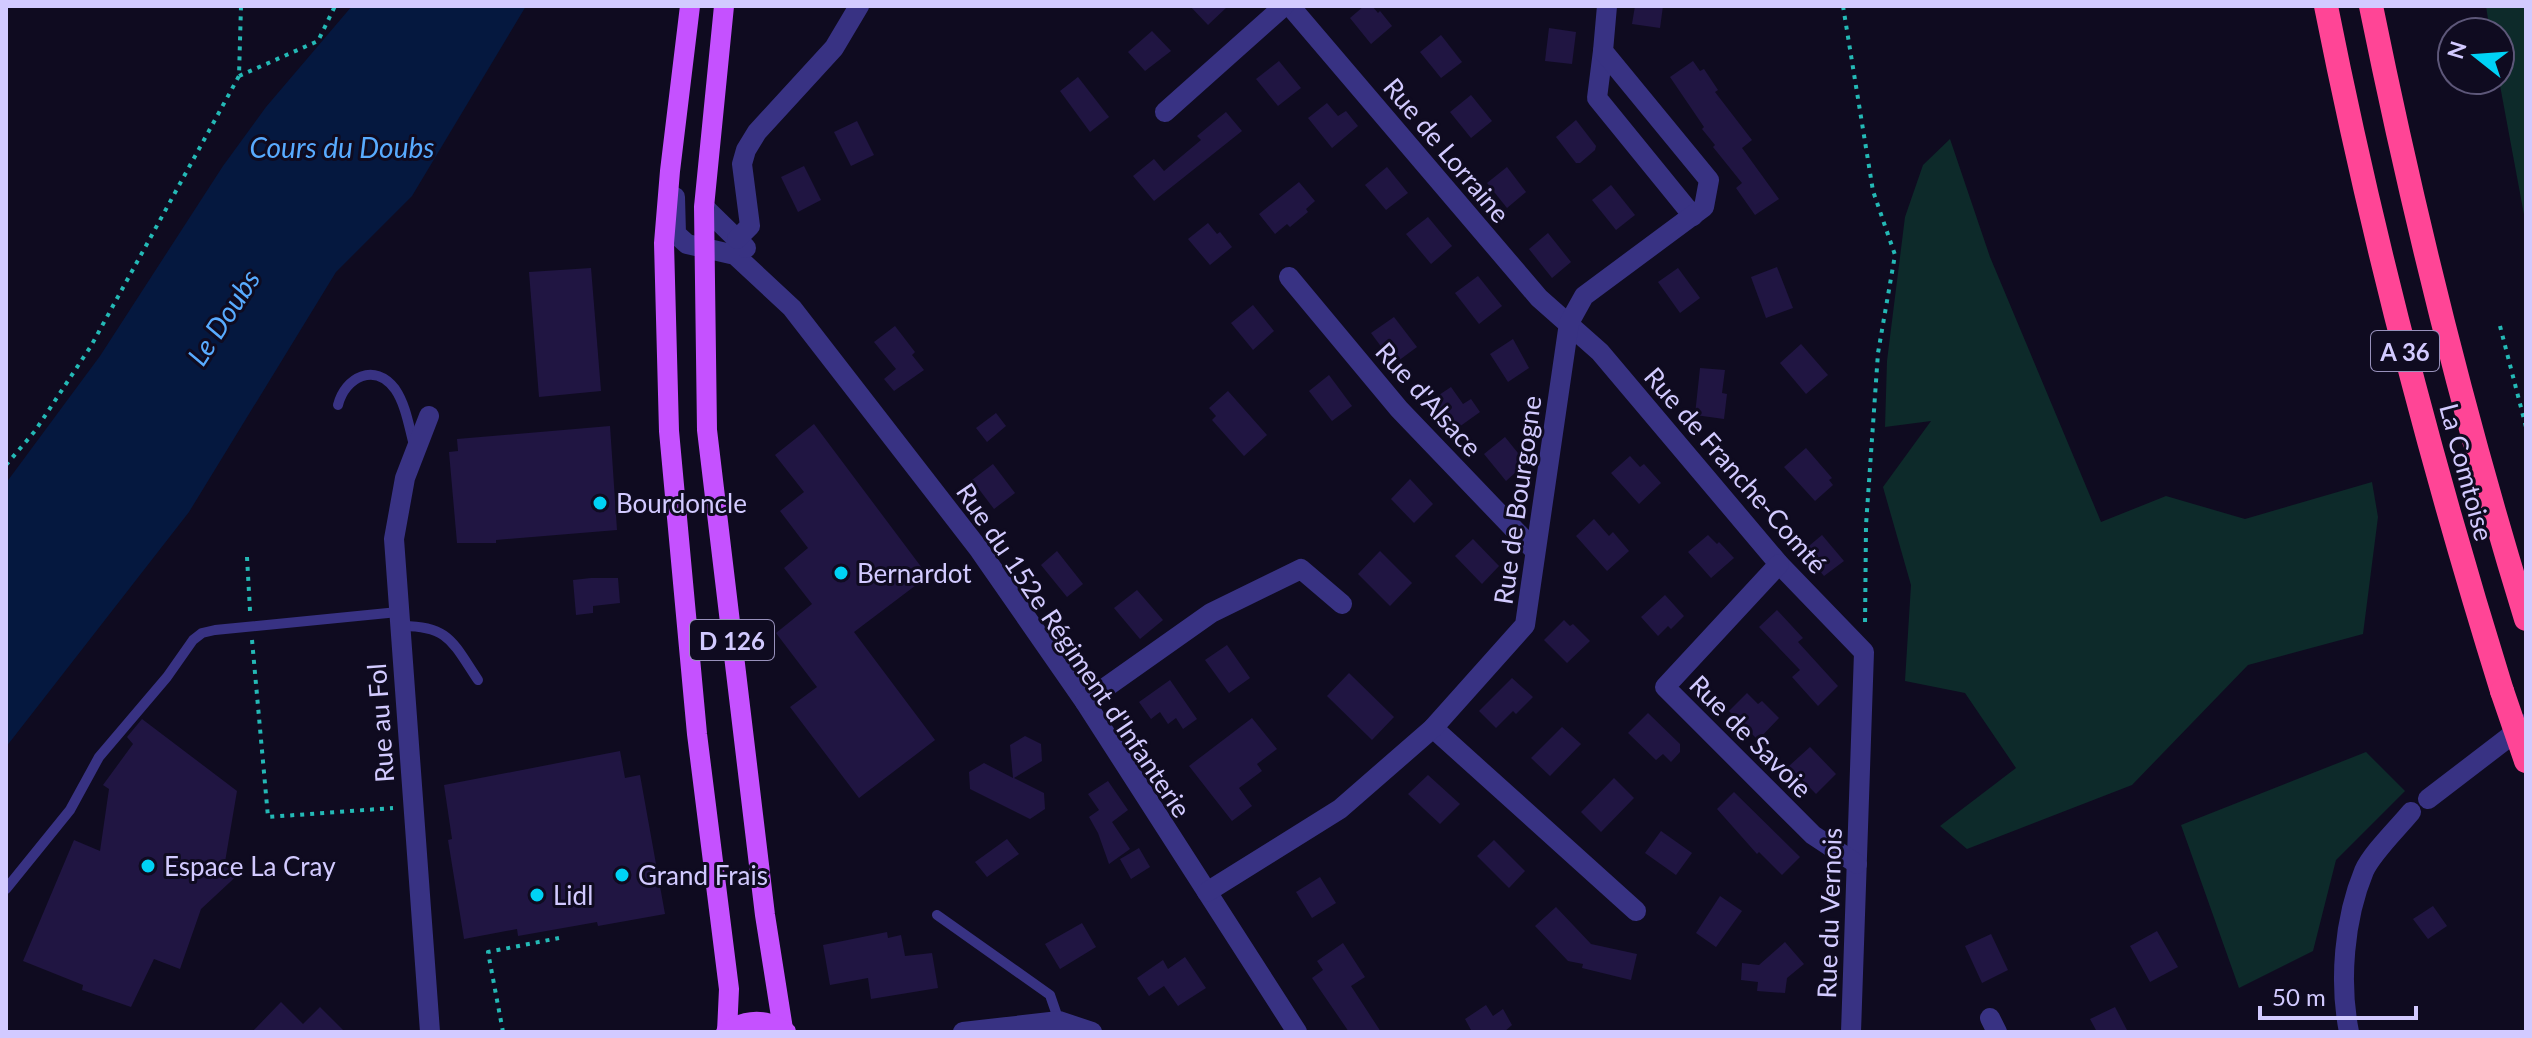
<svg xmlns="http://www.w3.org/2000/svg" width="2532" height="1038" viewBox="0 0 2532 1038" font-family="Lato,sans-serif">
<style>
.green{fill:#0d2a2a}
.water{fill:#05183f}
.building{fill:#201542}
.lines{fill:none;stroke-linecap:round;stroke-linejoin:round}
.path{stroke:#24b9b6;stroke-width:4;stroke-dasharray:4 6;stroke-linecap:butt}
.service{stroke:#383283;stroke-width:10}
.minor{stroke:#383283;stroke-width:20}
.primary{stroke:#c551ff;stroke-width:20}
.motorway{stroke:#ff4596;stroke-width:24}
.motorway-bridge{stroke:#ff4596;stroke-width:24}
.poi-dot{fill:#00d2f5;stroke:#0f0b20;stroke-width:3}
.labels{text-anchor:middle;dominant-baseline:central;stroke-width:6;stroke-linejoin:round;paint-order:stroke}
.shield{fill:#0f0b20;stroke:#9891bc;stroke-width:2}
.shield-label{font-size:24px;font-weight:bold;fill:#d2caff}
.street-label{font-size:26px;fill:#d2caff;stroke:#0f0b20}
.poi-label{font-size:26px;fill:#d2caff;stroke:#0f0b20;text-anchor:start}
.water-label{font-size:28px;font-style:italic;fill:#58abff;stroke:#0f0b20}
</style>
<rect width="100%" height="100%" fill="#0f0b20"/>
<g class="green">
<polygon points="2486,6 2526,6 2525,220 2499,80 2500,32 2490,32"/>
<polygon points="1950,139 1990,257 2101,522 2166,496 2245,519 2372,482 2378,517 2363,634 2248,665 2132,785 1967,849 1940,826 2016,768 1965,693 1905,681 1911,585 1883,487 1931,421 1885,427 1887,361 1905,217 1923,165"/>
<polygon points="2366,752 2405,791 2336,860 2313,951 2239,988 2181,825"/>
</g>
<polygon class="water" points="352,6 526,6 412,196 336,272 189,512 6,747 6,483 100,356 223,166 266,107"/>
<g class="building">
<polygon points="1190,6 1228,6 1208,25"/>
<polygon points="1364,6 1372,6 1378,13 1380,11 1392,26 1371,44 1350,18"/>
<polygon points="1635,6 1663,6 1660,28 1632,24"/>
<polygon points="1549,28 1576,32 1572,64 1545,61"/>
<polygon points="1152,31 1171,51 1145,71 1128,52"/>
<polygon points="1441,35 1462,62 1441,78 1420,52"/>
<polygon points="1279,61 1301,88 1278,106 1256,79"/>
<polygon points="1693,61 1700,71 1704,69 1718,90 1715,92 1752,140 1742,148 1779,199 1755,215 1736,188 1742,183 1713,147 1715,145 1702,129 1704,127 1670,77"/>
<polygon points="1078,77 1109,117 1090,132 1060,91"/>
<polygon points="1471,95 1492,121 1471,138 1450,112"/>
<polygon points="1327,103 1338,116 1346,111 1358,126 1332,148 1308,118"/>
<polygon points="1226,112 1242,131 1154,201 1133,176 1154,159 1164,171 1201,140 1197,136"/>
<polygon points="1576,120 1596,146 1595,150 1580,163 1576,163 1556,137"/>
<polygon points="857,121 874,155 851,166 834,132"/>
<polygon points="804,166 821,200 798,212 781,177"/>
<polygon points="1387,167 1408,193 1386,210 1365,185"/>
<polygon points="1507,167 1526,192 1507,208 1487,183"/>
<polygon points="1299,182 1315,201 1306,209 1308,212 1290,227 1287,224 1275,234 1259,214"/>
<polygon points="1611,185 1635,215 1616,230 1592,200"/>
<polygon points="1428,217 1452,246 1431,264 1406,234"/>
<polygon points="1208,223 1217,234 1220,232 1232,247 1210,265 1188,239"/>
<polygon points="1548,233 1571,262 1552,278 1529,249"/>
<polygon points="1777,267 1793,308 1766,318 1751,277"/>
<polygon points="591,268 601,391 539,397 529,272"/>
<polygon points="1678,268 1700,298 1680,313 1658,282"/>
<polygon points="1478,276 1502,306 1479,324 1455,293"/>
<polygon points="1253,305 1274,331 1253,350 1231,323"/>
<polygon points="1394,317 1417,347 1394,364 1371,333"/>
<polygon points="895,326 915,352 912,355 924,370 894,391 884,379 896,369 874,342"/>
<polygon points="1513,339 1529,368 1508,382 1490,354"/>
<polygon points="1801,344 1828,375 1806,394 1780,363"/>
<polygon points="1700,368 1725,370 1722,393 1727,394 1724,419 1695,415"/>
<polygon points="1329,375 1352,406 1332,421 1309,391"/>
<polygon points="1451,387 1463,404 1471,399 1480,412 1452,432 1430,401"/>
<polygon points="1228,391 1267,435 1244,456 1212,420 1216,416 1209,408"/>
<polygon points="996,413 1006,426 987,442 976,428"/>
<polygon points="814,424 928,576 854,632 935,740 859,798 790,707 817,687 776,633 812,604 784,568 808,548 780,511 804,492 775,455"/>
<polygon points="610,426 617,530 496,540 496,543 457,543 449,452 458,451 457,439"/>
<polygon points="1505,437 1526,463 1506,481 1484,454"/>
<polygon points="1806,448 1832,478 1829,480 1833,485 1815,501 1784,467"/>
<polygon points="1630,456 1640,467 1644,464 1661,483 1639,504 1611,473"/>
<polygon points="993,464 1015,493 994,509 972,480"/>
<polygon points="1410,479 1433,504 1414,523 1391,499"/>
<polygon points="1594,519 1609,536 1613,532 1629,551 1607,571 1576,536"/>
<polygon points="1708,535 1717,544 1719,542 1734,558 1711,578 1688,552"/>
<polygon points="1822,535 1844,561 1824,576 1803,551"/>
<polygon points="1473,539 1499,566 1482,584 1455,556"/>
<polygon points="1057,551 1083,584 1067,597 1041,565"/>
<polygon points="1380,551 1412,583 1390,606 1358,574"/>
<polygon points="591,578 618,578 620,603 593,606 593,613 576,615 573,580"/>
<polygon points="1137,590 1163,620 1140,639 1114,608"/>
<polygon points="1665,595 1684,616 1671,629 1668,626 1658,636 1641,617"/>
<polygon points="1777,610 1803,638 1798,642 1838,686 1818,706 1792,677 1800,670 1759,627"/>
<polygon points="1564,620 1570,626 1573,624 1590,641 1567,663 1544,640"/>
<polygon points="1227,645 1250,678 1229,693 1205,660"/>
<polygon points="1349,673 1394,717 1372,740 1327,696"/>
<polygon points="1512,678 1533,697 1516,714 1513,711 1496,728 1479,711"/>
<polygon points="1170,680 1197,719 1183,729 1176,718 1168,724 1160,712 1151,719 1139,702"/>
<polygon points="1747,693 1758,704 1762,701 1779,718 1758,740 1729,711"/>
<polygon points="1648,713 1680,744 1680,752 1671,762 1663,754 1656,760 1628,733"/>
<polygon points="1252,718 1277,749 1257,764 1262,771 1239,788 1252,806 1232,821 1189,766"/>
<polygon points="142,719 237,791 225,862 243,870 201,909 180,969 154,959 131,1007 82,990 83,985 23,961 74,840 100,851 109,789 103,785 133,744 127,737"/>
<polygon points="1562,727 1581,744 1550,776 1531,758"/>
<polygon points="1025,736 1041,744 1042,761 1014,778 1044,793 1045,809 1030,819 970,789 969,772 984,763 1013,778 1010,745"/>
<polygon points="1810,747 1836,774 1816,794 1789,766"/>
<polygon points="620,751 625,778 640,775 665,914 598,926 597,922 518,936 517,929 464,939 448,840 452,839 444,785"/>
<polygon points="1428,775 1460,804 1440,824 1408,794"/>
<polygon points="1614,778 1634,798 1601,832 1581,812"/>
<polygon points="1108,781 1128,810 1112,822 1130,849 1109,864 1098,833 1089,817 1099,810 1088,794"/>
<polygon points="1734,792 1800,857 1782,875 1759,852 1757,854 1717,809"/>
<polygon points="1661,831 1692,853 1676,875 1645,853"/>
<polygon points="1007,839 1019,854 987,877 975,862"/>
<polygon points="1494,840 1525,871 1509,888 1477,856"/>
<polygon points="1139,848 1150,867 1131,879 1120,859"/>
<polygon points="1320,877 1336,903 1312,918 1296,892"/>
<polygon points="1720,896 1742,911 1716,947 1696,933"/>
<polygon points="2433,906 2447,926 2428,939 2413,919"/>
<polygon points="1556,907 1591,944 1637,954 1631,980 1582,968 1583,964 1568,961 1535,926"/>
<polygon points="1082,923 1096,947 1060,969 1045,944"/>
<polygon points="2157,931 2178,967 2150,982 2130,946"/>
<polygon points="887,932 888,938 901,935 905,956 932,953 938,988 871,999 868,978 830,985 823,945"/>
<polygon points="1991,934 2008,970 1982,983 1965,946"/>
<polygon points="1785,942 1804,964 1787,978 1785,993 1757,991 1758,982 1741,980 1742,963 1759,965"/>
<polygon points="1343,943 1365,977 1351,986 1381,1032 1349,1032 1312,978 1323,970 1317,961"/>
<polygon points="1185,957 1206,988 1178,1006 1164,986 1149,996 1137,978 1163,960 1168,969"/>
<polygon points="281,1002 303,1024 320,1007 345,1032 252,1032"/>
<polygon points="1486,1005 1493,1016 1503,1009 1512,1025 1504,1032 1469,1032 1471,1030 1465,1019"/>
<polygon points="2115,1007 2128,1032 2097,1032 2090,1019"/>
</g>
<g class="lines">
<g class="path">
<polyline points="1843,6 1873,191 1895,255 1878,353 1866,525 1865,626"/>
<polyline points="239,76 318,41 335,6"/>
<polyline points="2500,326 2526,427"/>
<polyline points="6,465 35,431 91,346 239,76 241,6"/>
<polyline points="247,557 250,611"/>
<polyline points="252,640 268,817 393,808"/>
<polyline points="503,1032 488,952 559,938"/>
</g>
<g class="service">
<path d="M338,405C345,377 375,362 395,389C406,405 409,427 414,445"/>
<path d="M400,626C449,625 453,643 478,680"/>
<polyline points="6,889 70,810 99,757 167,677 193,640 202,633 215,630 398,612"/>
<polyline points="937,915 1050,995 1059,1021"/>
</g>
<g class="minor">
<polyline points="1290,6 1539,298 1600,352 1779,564 1864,652 1851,1032"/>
<polyline points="1603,51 1597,98 1693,216"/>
<polyline points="1165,112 1284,6"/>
<polyline points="675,197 676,234 687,244 735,255 792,308 978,548 1085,702 1297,1032"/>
<polyline points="704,207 746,248"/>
<polyline points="737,239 750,226 742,164 746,150 757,132 834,48 859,6"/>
<polyline points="1289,277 1399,409 1535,551"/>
<polyline points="429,416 405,478 394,539 430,1032"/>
<polyline points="1779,564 1665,687 1813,835 1857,864"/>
<polyline points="1085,702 1211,613 1301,569 1342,604"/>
<polyline points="1433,728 1636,911"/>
<polyline points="2428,799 2526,724"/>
<polyline points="1207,892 1340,809 1433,728 1525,625 1569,323 1584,296 1704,207 1709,180 1603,51 1607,6"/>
<polyline points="1990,1018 1997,1032"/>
<polyline points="963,1032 1059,1021 1092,1032"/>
<path d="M2349,1032C2339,982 2344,919 2364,871C2372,853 2397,829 2411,812"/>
</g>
<g class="primary">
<polyline points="690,6 670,171 664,243 669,431 697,734 729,989 727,1032"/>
<polyline points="724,6 704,207 707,430 765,915 783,1029"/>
<path d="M726,1032C746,1019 766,1018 786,1032"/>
</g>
<g class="motorway">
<path d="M2326,6C2372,237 2432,466 2502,691"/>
<path d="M2371,6C2413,212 2464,418 2526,619"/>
</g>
<polyline class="motorway-bridge" points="2502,691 2526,761"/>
</g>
<g class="poi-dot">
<circle cx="600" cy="503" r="8"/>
<circle cx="841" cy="573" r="8"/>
<circle cx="148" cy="866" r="8"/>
<circle cx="622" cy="875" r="8"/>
<circle cx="537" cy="895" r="8"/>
</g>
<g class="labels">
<g class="shield">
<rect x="2371" y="331" width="68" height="40" rx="6"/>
<rect x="690" y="620" width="84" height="40" rx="6"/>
</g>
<g class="shield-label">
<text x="2405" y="351">A 36</text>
<text x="732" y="640">D 126</text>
</g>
<g class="street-label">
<text transform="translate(1447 150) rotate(50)">Rue de Lorraine</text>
<text transform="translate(1429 399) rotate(48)">Rue d'Alsace</text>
<text transform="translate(1736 470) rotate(49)">Rue de Franche-Comté</text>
<text transform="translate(2467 472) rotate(75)">La Comtoise</text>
<text transform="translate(1517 500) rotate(-82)">Rue de Bourgogne</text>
<text transform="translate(1074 650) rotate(56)">Rue du 152e Régiment d'Infanterie</text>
<text transform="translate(380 723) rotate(-94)">Rue au Fol</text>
<text transform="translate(1751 736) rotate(45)">Rue de Savoie</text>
<text transform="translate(1829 913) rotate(-88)">Rue du Vernois</text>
</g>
<g class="poi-label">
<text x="616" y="503">Bourdoncle</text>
<text x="857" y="573">Bernardot</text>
<text x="164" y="866">Espace La Cray</text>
<text x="638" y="875">Grand Frais</text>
<text x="553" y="895">Lidl</text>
</g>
<g class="water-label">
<text x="342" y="147">Cours du Doubs</text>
<text transform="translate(223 317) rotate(-57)">Le Doubs</text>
</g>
</g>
<rect width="2532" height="1038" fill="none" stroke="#d2caff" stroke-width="16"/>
<g transform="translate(2476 56) rotate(287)"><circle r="38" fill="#0f0b20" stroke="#5d5779" stroke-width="2"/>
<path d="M0-6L14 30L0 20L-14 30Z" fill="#00d2f5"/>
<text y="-12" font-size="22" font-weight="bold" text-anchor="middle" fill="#d2caff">N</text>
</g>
<path d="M2260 1006v12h156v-12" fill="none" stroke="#d2caff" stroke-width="4"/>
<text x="2272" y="1006" font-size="24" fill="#d2caff" stroke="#0f0b20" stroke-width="6" paint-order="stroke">50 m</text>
</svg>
